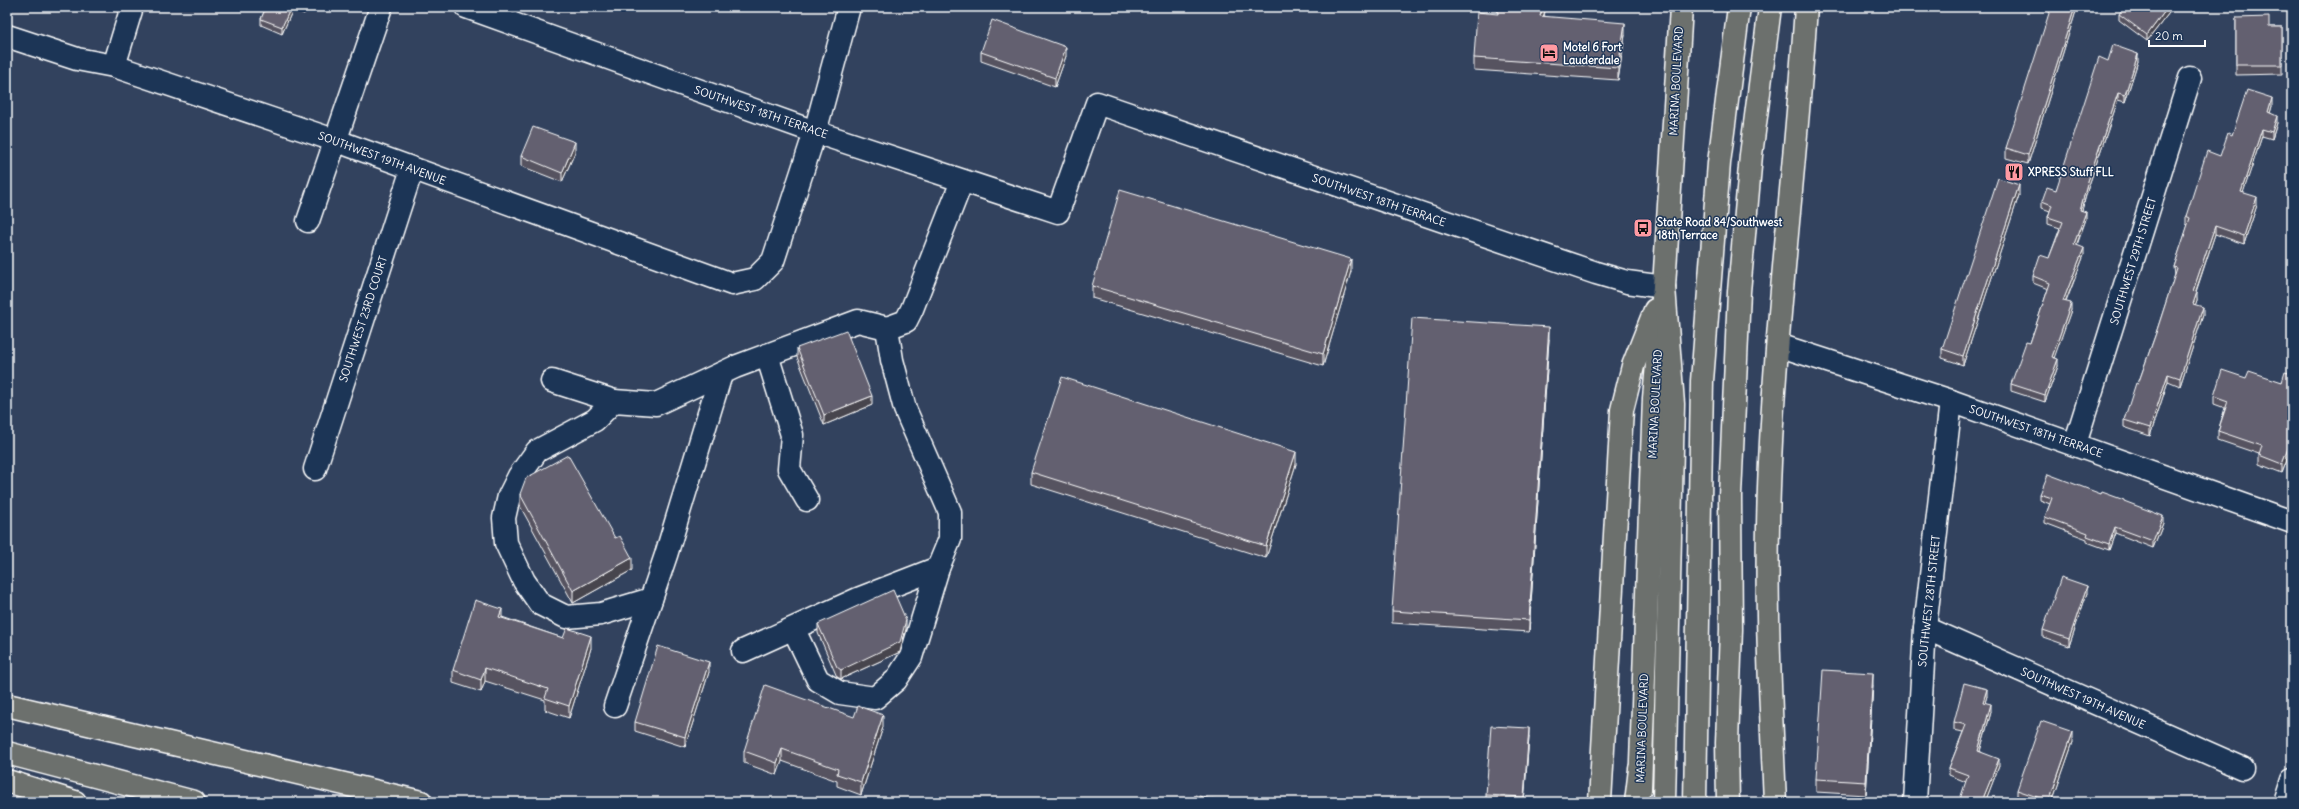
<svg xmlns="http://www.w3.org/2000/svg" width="2299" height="809" viewBox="0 0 2299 809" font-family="Delius,sans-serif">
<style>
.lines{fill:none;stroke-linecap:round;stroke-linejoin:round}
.minor-casing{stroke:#fff;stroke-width:25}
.major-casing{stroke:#fff;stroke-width:25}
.highway-casing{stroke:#fff;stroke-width:25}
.minor{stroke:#1d3557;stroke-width:22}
.major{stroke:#6c706d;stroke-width:22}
.highway{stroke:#6c706d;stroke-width:22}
.wall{fill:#565360;stroke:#fff}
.shaded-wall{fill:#46444e;stroke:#fff}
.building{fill:#646170;stroke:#fff}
.labels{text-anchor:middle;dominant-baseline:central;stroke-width:3;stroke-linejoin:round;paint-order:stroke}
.poi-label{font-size:11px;font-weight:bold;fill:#fff;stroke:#1d3557;text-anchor:start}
.street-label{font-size:11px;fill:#fff;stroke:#1d3557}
</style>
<rect width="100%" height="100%" fill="#32425e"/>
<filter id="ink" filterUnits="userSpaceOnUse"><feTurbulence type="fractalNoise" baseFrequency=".025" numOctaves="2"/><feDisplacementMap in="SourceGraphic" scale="8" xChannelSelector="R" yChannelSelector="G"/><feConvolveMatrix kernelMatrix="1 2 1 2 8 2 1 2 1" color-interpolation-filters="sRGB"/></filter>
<g filter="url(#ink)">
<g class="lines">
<defs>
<g id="minor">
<polyline points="466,7 815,132 1058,212 1097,103 1596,273 1627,282 1664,287"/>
<polyline points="7,36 77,59 114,66 337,141 732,284 755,279 773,261 815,132 849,7"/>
<polyline points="114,66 132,7"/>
<polyline points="308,221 381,7"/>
<polyline points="1778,345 1951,401 2292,522"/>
<polyline points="767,355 792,435 789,469 807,500"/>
<polyline points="552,381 614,401"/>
<polyline points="2075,444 2190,78"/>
<polyline points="315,469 412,169"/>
<polyline points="651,599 601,614 566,617 540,604 524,581 506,543 504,518 509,496 519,476 537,451 595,420 614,401 656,404 735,367 858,321 887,328"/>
<polyline points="1925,628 2242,768"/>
<polyline points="794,630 818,680 840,693 875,698 896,680 911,657 938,568"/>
<polyline points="743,651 858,599 938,568 950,539 950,512 905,409 892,360 887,328 906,321 912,309 962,181"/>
<polyline points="615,706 666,555 721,374"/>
<polyline points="1915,802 1925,628 1951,401"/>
<polyline points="2285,802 2292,780"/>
</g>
<g id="major">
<polyline points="1640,789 1654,398 1664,287 1681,7"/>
<polyline points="1600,802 1622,410 1633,366 1655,310"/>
<polyline points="1728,802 1727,743 1731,629 1730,496 1739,292 1751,155 1770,7"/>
<path d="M1775,802C1771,710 1766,618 1768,526C1771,353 1795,180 1806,7"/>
</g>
<g id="highway">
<polyline points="1664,287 1673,404 1664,802"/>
<polyline points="7,705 421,802"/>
<polyline points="7,753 194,802"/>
<polyline points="7,781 75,802"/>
<polyline points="1636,802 1640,769"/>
<polyline points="1695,802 1702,381 1719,163 1739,7"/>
</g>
</defs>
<use href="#minor" class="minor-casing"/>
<use href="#major" class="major-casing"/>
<use href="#highway" class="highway-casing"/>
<use href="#minor" class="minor"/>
<use href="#major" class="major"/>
<use href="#highway" class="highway"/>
</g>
<g class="wall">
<polygon points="266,7 307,7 304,14 293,9 282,34 261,25 261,19"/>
<polygon points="1498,7 1546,7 1544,16 1625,35 1618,80 1474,70 1474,58 1498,14"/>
<polygon points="2076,7 2076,11 2028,164 2006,158 2006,148"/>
<polygon points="2172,7 2172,9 2147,41 2119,20 2119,14"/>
<polygon points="2236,18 2269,27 2282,27 2282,74 2236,75"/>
<polygon points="981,52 1066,56 1055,87 981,61"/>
<polygon points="2108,61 2138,61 2125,102 2118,100 2088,188 2082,210 2086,219 2077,245 2084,255 2066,302 2071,310 2054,357 2058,366 2045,402 2011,391 2011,384 2030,343 2048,289 2033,283 2033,276 2049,258 2060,228 2048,224 2048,217 2050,211 2042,208 2042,201 2056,190"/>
<polygon points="2272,106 2270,113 2277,123 2272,139 2262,136 2243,192 2257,205 2244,244 2215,234 2196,292 2197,300 2195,305 2203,315 2180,386 2168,381 2150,436 2124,427 2124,420 2138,384 2156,333 2175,275 2174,267 2188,225 2186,224 2186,216 2232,135"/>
<polygon points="575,152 562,182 521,166 521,156"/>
<polygon points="2019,195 1963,365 1942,358 1942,349"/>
<polygon points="1351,271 1323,366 1092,298 1092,286"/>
<polygon points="1549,339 1529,632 1392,623 1392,611"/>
<polygon points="797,348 872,405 824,425 797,357"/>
<polygon points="2292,362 2292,447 2282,473 2259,464 2259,454 2218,440 2218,431 2225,408 2214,404 2214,396 2246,378 2282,382 2288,373"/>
<polygon points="1296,464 1266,558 1031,484 1031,472"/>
<polygon points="520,494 632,570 573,603 520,506"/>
<polygon points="2040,494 2101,494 2163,523 2153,548 2115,533 2109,550 2087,542 2087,539 2045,523 2045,517 2050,504 2040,500"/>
<polygon points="2087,593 2069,646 2043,637 2043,630"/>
<polygon points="502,617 591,648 569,718 545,710 545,700 485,681 481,692 453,683 453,670"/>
<polygon points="818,624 906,629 900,652 841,679 837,677 818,633"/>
<polygon points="709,672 685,747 635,731 635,722"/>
<polygon points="1873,685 1866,795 1816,792 1816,779"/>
<polygon points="1987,696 1985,702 1991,712 1980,751 1999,766 1985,802 1966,782 1949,775 1949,768 1963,732 1954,730 1954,722"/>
<polygon points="883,727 861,795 837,786 837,781 782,761 777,775 744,763 744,751"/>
<polygon points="1529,737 1524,802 1486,802 1486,795"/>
<polygon points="2073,742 2052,802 2024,802 2017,800 2017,790"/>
</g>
<g class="shaded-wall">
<polygon points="291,7 293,7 293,9 282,34 282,27"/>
<polygon points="304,7 307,7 304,14"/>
<polygon points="1543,7 1546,7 1540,28 1540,16"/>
<polygon points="2075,7 2076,7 2076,11 2028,164 2028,155"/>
<polygon points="2168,7 2172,7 2172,9 2147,41 2147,35"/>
<polygon points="1625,23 1625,35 1618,80 1618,68"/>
<polygon points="1066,47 1066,56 1055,87 1055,78"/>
<polygon points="2138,54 2138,61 2125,102 2125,95"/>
<polygon points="2118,93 2118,100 2088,188 2080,217 2080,210 2088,181"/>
<polygon points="2272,98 2272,106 2268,120 2268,112"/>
<polygon points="2277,116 2277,123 2272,139 2272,132"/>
<polygon points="2262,129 2262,136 2241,199 2241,192"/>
<polygon points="575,142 575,152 562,182 562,173"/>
<polygon points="2019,185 2019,195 1963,365 1963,356"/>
<polygon points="2257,197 2257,205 2244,244 2244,236"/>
<polygon points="2086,212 2086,219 2074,251 2074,244"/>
<polygon points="2215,226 2215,234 2193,299 2193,291"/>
<polygon points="2084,248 2084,255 2063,308 2063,301"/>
<polygon points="1351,259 1351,271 1323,366 1323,354"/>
<polygon points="2197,292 2197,300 2193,312 2193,304"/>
<polygon points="2071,303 2071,310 2052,364 2052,357"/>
<polygon points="2203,307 2203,315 2180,386 2180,378"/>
<polygon points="1549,327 1549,339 1529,632 1529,620"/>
<polygon points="2058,359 2058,366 2045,402 2045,395"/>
<polygon points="2168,374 2168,381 2150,436 2150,428"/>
<polygon points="872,396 872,405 824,425 824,415"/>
<polygon points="2292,438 2292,447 2282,473 2282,464"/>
<polygon points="1296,452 1296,464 1266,558 1266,546"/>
<polygon points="2163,516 2163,523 2153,548 2153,541"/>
<polygon points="2115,527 2115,533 2109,550 2109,544"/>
<polygon points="632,558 632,570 573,603 573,591"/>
<polygon points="2087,586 2087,593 2069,646 2069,639"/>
<polygon points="502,609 502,621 499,617"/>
<polygon points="906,620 906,629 900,652 841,679 841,670"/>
<polygon points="591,636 591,648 569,718 569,706"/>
<polygon points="709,662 709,672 685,747 685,737"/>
<polygon points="485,668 485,681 481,692 481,680"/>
<polygon points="1873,673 1873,685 1866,795 1866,782"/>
<polygon points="1987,689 1987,696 1983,710 1983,702"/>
<polygon points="1991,704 1991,712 1978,758 1978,751"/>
<polygon points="883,715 883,727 861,795 861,782"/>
<polygon points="1529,728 1529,737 1524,802 1524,797"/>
<polygon points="2073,732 2073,742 2052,802 2049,802"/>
<polygon points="782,749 782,761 777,775 777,763"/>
<polygon points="1999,759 1999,766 1985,802 1982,801"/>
</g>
<g class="building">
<polygon points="266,7 291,7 282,27 261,19"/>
<polygon points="1498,7 1543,7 1540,16 1625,23 1618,68 1474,58 1477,12 1498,14"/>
<polygon points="2051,7 2075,7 2028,155 2006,148"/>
<polygon points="2124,7 2168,7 2147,35 2119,14"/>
<polygon points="2269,17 2269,27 2282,27 2282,65 2236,65 2236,18"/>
<polygon points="992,20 1066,47 1055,78 981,52"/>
<polygon points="2113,45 2138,54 2125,95 2118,93 2088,181 2080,210 2086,212 2074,244 2084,248 2063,301 2071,303 2052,357 2058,359 2045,395 2011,384 2026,342 2030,343 2050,283 2033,276 2040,255 2049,258 2063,222 2048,217 2052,205 2042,201 2047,187 2056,190 2099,57 2108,61"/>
<polygon points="2247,90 2272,98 2268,112 2277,116 2272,132 2262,129 2241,192 2257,197 2244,236 2215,226 2193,291 2197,292 2193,304 2203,307 2180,378 2168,374 2150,428 2124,420 2136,383 2138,384 2156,333 2177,268 2174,267 2190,218 2186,216 2207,151 2220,156 2228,133 2232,135"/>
<polygon points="533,127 575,142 562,173 521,156"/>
<polygon points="1998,178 2019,185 1963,356 1942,349"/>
<polygon points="1120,190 1351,259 1323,354 1092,286"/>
<polygon points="1412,318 1549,327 1529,620 1392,611"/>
<polygon points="846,330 872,396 824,415 797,348"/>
<polygon points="2292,362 2292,438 2282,464 2259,455 2262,446 2218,431 2228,401 2214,396 2222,370 2246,378 2249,371 2282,382 2285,372 2288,373"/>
<polygon points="1062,377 1296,452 1266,546 1031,472"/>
<polygon points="568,455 615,538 620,536 632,558 573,591 520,494 526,478"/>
<polygon points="2048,474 2101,494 2102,492 2124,500 2124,501 2163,516 2153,541 2115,527 2109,544 2087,536 2088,533 2045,517 2052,498 2040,494"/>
<polygon points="2061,577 2087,586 2069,639 2043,630"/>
<polygon points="893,590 906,620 900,642 841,670 837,667 818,624"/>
<polygon points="475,600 502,609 499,617 563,638 567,628 591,636 569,706 545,698 548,689 485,668 481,680 453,670"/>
<polygon points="658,646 709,662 685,737 635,722"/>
<polygon points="1823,670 1873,673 1866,782 1816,779"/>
<polygon points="1964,683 1987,689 1983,702 1991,704 1978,751 1999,759 1982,801 1985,802 1959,802 1968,775 1949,768 1966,725 1954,722"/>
<polygon points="765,685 854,717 858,706 883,715 861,782 837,774 838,769 782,749 777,763 744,751"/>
<polygon points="2041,721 2073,732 2049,801 2017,790"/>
<polygon points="1491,726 1529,728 1524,797 1486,795"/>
<polygon points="1195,795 1222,802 1193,802"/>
</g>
</g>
<defs>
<symbol id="hotel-square" viewBox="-11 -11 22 22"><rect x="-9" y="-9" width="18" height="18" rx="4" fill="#ff9aa2" stroke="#1d3557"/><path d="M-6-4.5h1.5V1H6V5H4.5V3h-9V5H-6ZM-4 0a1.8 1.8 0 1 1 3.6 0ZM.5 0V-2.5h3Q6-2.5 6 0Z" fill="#111"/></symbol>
<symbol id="restaurant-square" viewBox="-11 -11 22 22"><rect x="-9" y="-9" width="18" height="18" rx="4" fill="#ff9aa2" stroke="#1d3557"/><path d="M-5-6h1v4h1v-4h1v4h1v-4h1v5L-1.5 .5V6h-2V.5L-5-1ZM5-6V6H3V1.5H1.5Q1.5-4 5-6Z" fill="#111"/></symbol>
<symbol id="bus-square" viewBox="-11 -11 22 22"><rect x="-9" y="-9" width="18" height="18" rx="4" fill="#ff9aa2" stroke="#1d3557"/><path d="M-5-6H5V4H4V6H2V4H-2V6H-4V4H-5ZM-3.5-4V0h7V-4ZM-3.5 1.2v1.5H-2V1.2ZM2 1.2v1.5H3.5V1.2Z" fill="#111"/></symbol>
</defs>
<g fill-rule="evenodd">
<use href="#hotel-square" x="1538" y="42" width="22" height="22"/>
<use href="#restaurant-square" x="2003" y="161" width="22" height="22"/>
<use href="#bus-square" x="1632" y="217" width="22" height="22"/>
</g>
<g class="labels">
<g class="poi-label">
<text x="1563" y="47">Motel 6 Fort<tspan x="1563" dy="13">Lauderdale</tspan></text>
<text x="2028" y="172">XPRESS Stuff FLL</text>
<text x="1657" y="222">State Road 84/Southwest<tspan x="1657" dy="13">18th Terrace</tspan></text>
</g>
<g class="street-label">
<text transform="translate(1676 81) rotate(-87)">MARINA BOULEVARD</text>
<text transform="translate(761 112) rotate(19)">SOUTHWEST 18TH TERRACE</text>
<text transform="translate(382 158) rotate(20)">SOUTHWEST 19TH AVENUE</text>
<text transform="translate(1379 200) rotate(19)">SOUTHWEST 18TH TERRACE</text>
<text transform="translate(2133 261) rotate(-73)">SOUTHWEST 29TH STREET</text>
<text transform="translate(363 319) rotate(-72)">SOUTHWEST 23RD COURT</text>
<text transform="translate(1655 404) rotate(-87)">MARINA BOULEVARD</text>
<text transform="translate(2036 431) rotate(19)">SOUTHWEST 18TH TERRACE</text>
<text transform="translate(1929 601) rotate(-84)">SOUTHWEST 28TH STREET</text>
<text transform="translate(2083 698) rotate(24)">SOUTHWEST 19TH AVENUE</text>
<text transform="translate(1642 728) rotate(-88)">MARINA BOULEVARD</text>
</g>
</g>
<rect width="2299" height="809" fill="none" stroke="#1d3557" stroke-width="24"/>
<rect x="12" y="12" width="2275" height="785" fill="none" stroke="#fff" stroke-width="1.5" filter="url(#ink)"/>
<path d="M2149 40v6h56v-6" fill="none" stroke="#ffffff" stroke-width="2"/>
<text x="2155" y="40" font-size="12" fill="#ffffff" stroke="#1d3557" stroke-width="3" paint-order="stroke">20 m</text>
</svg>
